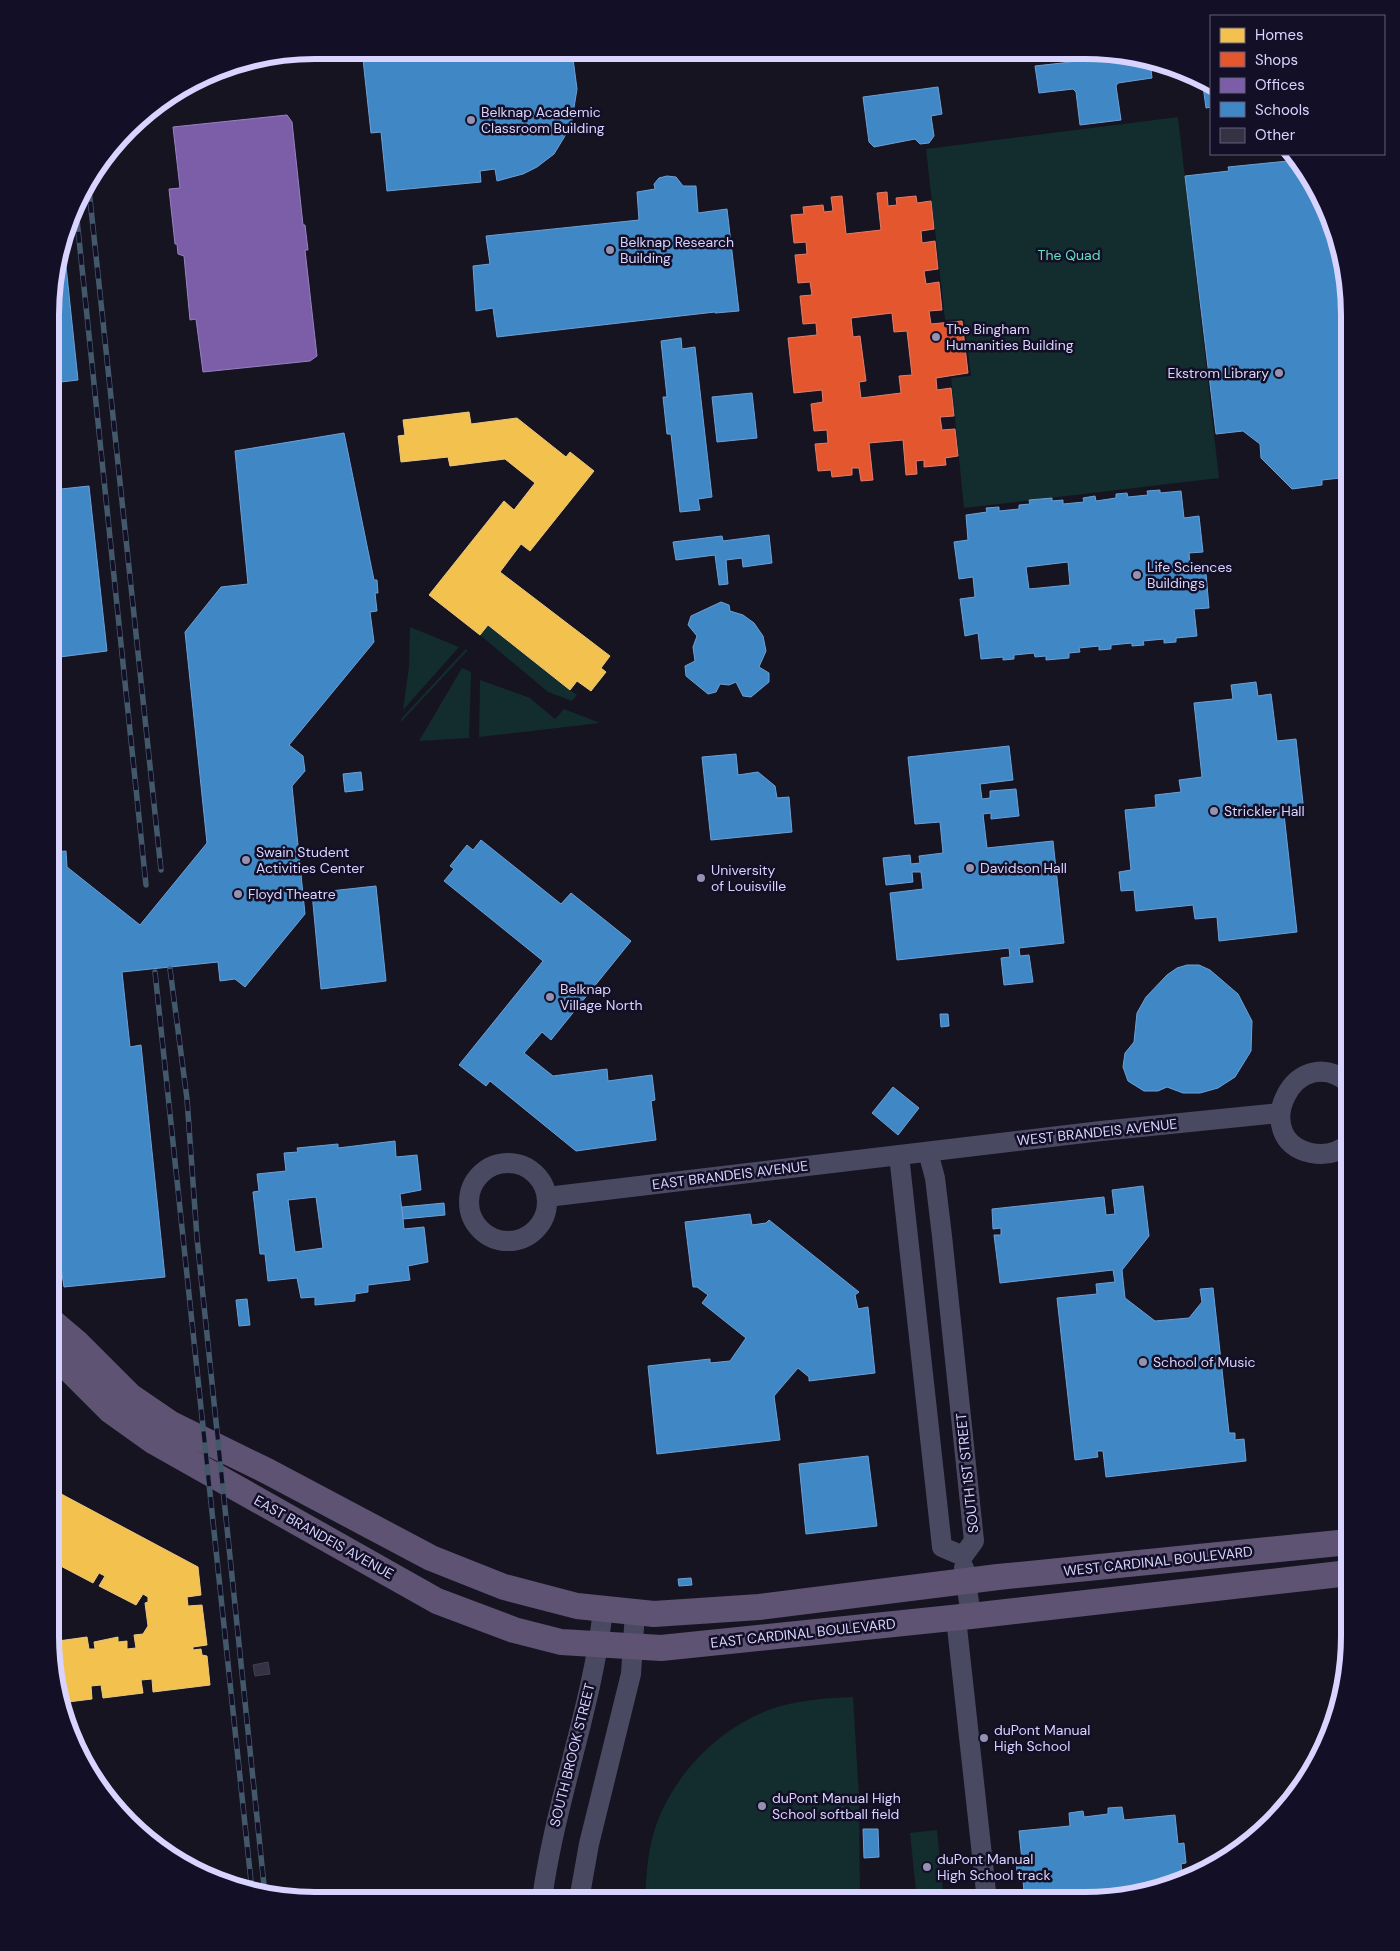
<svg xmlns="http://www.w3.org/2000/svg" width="1400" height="1951" viewBox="0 0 1400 1951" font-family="'DM Sans',sans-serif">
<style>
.green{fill:#132c2d}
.homes{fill:#f2c14e;stroke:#eac783}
.shops{fill:#e4572e;stroke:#e17c6d;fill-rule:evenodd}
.offices{fill:#7b5ea7;stroke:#9781c1}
.schools{fill:#3f88c5;stroke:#6d9fd6;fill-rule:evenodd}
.building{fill:#343243;stroke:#433f54}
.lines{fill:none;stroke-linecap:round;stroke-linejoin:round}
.minor{stroke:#4a4962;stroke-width:20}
.major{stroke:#5e5373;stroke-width:26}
.rail-casing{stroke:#43596b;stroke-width:5.5}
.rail{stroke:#130f26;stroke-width:4;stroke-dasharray:11;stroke-linecap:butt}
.poi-dot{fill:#9591b1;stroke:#130f26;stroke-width:2}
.labels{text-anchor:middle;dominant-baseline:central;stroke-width:5;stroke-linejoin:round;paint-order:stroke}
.poi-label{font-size:14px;fill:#d9d4ff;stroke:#130f26;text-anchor:start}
.park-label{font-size:14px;fill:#5fe0c0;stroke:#130f26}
.street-label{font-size:14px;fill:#d9d4ff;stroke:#130f26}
.rim{fill:none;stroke:#d9d4ff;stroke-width:6}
</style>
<rect width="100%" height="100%" fill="#161421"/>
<g class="green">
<polygon points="1178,117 1219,478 964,508 951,378 971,376 964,319 945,320 926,149"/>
<polygon points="488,625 570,690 577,695 572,701 548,692 480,635"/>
<polygon points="410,627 459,647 403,710 409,667"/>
<polygon points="466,649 468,650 401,722 401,719"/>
<polygon points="462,668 471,672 469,738 419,741"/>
<polygon points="480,680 530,698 555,719 564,709 600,723 479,737"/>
<path d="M853,1697L859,1797L860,1896L857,1900H645C646,1880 647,1859 652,1839C667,1780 717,1728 774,1708C800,1700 826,1698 853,1697Z"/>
<polygon points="937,1830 944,1901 917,1901 910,1833"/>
</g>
<g class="homes">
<polygon points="469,412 471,424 517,418 566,457 570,452 594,471 530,551 521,544 500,572 610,656 601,668 606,672 591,691 577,681 570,690 488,625 480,635 429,595 504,501 514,510 535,483 505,459 450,466 448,457 401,462 398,436 405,435 403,420"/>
<polygon points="50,1488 198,1567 201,1595 187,1597 188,1606 202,1605 207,1645 193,1647 193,1650 201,1649 202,1655 207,1656 210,1685 153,1692 152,1679 141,1680 143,1693 103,1698 101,1685 91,1686 92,1699 60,1703 55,1688 51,1642 87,1637 89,1649 95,1649 94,1642 118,1637 118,1642 127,1641 127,1649 136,1648 134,1635 143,1634 148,1626 145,1603 148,1602 148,1597 143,1594 136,1605 99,1586 105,1576 99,1573 93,1583 55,1563 61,1552 54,1549 50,1557"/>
</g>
<path class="shops" d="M887,192L888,206L897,205L896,198L916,196L917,203L931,201L934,229L921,231L922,243L935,241L938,269L924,271L926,284L939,282L942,310L929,311L931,324L962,321L968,373L936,378L937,390L951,388L954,416L940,417L942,430L955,429L958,456L945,458L946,465L924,467V460L916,461L917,474L906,475L903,440L869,443L873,480L861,481L859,468H852V475L832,477L831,470L818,471L815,444L828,443L827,430L814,431L811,404L823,402L822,390L794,393L788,338L817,335L816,323L803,324L800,296L812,295L810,282L798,283L795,255L807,254L806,242L794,243L791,215L804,214L803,207L823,205L824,212L833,211L831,197L842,196L846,234L881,230L877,193ZM892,313L894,332L907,331L912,375L899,376L901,393L861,398L859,382L866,381L860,336L853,337L851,318Z"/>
<polygon class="offices" points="287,115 292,122 303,225 305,225 308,250 305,250 317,356 310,361 203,372 196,319 190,320 184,256 178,254 177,244 175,244 169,189 180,188 173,127"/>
<g class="schools">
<polygon points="362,50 572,51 577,89 571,126 554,154 537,167 523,174 497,181 495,169 480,171 481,182 387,191 381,132 371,133"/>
<polygon points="1074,52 1109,52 1114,57 1129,55 1150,60 1152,78 1118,83 1116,86 1121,120 1080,125 1076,92 1073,89 1039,93 1035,66 1071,62 1074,57"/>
<polygon points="1196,76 1211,85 1211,107 1206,108 1203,86 1197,87"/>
<polygon points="938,87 942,114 931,116 934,136 929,143 920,144 915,139 874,147 869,142 863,97"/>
<polygon points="1288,161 1289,166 1301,165 1323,198 1341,247 1350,315 1350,477 1322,480 1322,485 1292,489 1261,458 1260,444 1243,431 1216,434 1185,176 1229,171 1228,167"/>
<polygon points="667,176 676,177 683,186 696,186 698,213 727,209 739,311 715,313 715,312 497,337 493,308 476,311 473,266 490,264 486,236 639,220 637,192 655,189 654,184 659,178"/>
<polygon points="64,247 78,380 52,383 52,280"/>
<polygon points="681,338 682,349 695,347 712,497 698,499 700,510 680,512 671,434 667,434 663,397 667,397 661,341"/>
<polygon points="752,393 757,438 717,442 712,397"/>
<polygon points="344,433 374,580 377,580 378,593 375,593 377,611 370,612 374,642 289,745 303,756 305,771 292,786 305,914 245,987 235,979 220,981 218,962 122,972 130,1047 141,1045 165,1277 64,1287 56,1235 51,1230 51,852 66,851 67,867 140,925 207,843 185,632 221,587 248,584 235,451"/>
<polygon points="89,486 107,651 52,658 52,490"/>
<path d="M1160,490V493L1181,491L1184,518L1199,516L1203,552L1189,553L1191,574L1206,573L1209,608L1194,609L1197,636L1176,638V642L1164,643V639L1143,641L1144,645L1132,646V643L1111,645V649L1099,650V646L1079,648L1080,652L1069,653V658L1046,660V656L1035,657L1034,653L1014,655V659L1003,660V657L981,659L978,633L965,636L960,599L975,597L973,577L959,579L954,542L968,540L966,515L987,512L986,508L999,507V511L1019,509V505L1030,504L1029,500L1052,498V501L1063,500V504L1084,502L1083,498L1095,496L1096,501L1116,498V494L1127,493L1128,497L1148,495L1147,491ZM1068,562L1070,585L1029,589L1026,567Z"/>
<polygon points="769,535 772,563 743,567 742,558 726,560 728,584 719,585 715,555 676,560 673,542 722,536 723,541"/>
<polygon points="721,602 729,605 730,611 743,615 754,623 763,636 766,651 759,667 769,673 769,682 751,697 743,696 736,682 729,685 720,684 716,692 708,694 686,676 685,666 695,661 693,647 697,636 688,625 691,616"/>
<polygon points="1256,682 1258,696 1271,694 1277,741 1296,739 1304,812 1284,814 1297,932 1219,941 1217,917 1195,919 1193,905 1136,911 1134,890 1121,891 1119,872 1131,870 1125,810 1156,807 1155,795 1181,792 1179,780 1202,777 1194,703 1233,699 1231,685"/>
<polygon points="1350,705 1350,769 1343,706"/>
<polygon points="1009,746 1013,780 980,784 982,799 990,798 990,791 1016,789 1019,816 991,819 991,813 983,814 987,848 1053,841 1064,943 1019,948 1020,956 1029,955 1033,982 1004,985 1001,958 1010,957 1009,948 897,960 890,893 923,889 921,872 912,872 913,882 886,885 883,858 910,855 911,864 920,863 919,856 943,853 940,822 915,824 908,757"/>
<polygon points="736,754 738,775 758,772 775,786 777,798 789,797 792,832 711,840 702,757"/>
<polygon points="361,772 363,790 345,792 343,774"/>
<polygon points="481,840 561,904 571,893 631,941 551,1040 542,1032 524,1053 553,1076 607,1069 608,1081 652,1075 655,1100 651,1101 656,1140 576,1151 490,1081 486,1086 459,1065 543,961 444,881 454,869 450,866 467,845 473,850"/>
<polygon points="376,886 386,981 321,989 312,893"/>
<polygon points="1187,965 1199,965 1210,970 1238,994 1252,1021 1251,1051 1235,1077 1218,1088 1200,1093 1183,1093 1167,1087 1158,1091 1144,1091 1128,1081 1123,1067 1125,1053 1134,1042 1137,1013 1146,997 1167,975 1177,968"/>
<polygon points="940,1014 948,1014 949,1026 941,1027"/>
<polygon points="893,1087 919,1108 898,1135 872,1113"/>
<path d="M395,1141L396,1157L417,1155L421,1190L400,1194L403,1219L404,1229L424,1227L428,1262L408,1266L410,1280L368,1285V1292L355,1294V1301L315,1305V1297L301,1298L297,1278L268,1281L265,1254H260L253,1192L259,1191L257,1174L286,1171L284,1153L298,1152L297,1148L338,1144V1148ZM316,1197L323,1248L295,1252L288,1200Z"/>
<polygon points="1143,1186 1149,1236 1122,1270 1125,1298 1155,1321 1189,1318 1202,1302 1200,1289 1213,1288 1229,1433 1235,1433 1235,1440 1244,1439 1246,1461 1106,1477 1103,1451 1097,1451 1098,1457 1075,1460 1057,1298 1097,1294 1096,1284 1115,1282 1113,1270 1000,1283 994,1235 1001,1235 1001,1228 993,1229 992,1209 1104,1197 1106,1215 1115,1214 1112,1190"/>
<polygon points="444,1203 445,1215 403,1219 402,1207"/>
<polygon points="750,1214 752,1225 766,1223 769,1220 859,1292 855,1295 858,1309 868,1307 875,1373 809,1381 809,1377 798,1368 774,1396 780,1440 657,1454 648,1366 710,1359 710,1363 730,1361 746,1338 702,1303 708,1295 697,1287 693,1287 685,1222"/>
<polygon points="247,1299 250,1325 239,1326 236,1300"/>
<polygon points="868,1456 877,1526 806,1534 799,1464"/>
<polygon points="691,1578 692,1585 679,1586 678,1579"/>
<polygon points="121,1801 123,1815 110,1803"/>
<polygon points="1122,1807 1124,1820 1175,1815 1178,1844 1184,1843 1186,1863 1181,1864 1183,1881 1153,1892 1085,1901 1025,1901 1023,1881 1018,1881 1016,1861 1022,1861 1019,1831 1070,1826 1069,1813 1083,1811 1084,1817 1108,1814 1108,1808"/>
<polygon points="863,1829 878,1829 879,1857 864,1858"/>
</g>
<polygon class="building" points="268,1662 270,1674 255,1676 253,1665"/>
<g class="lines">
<g class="minor">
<path d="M1350,1143C1338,1153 1326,1156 1311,1153C1247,1139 1295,1037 1350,1084"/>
<polyline points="928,1152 935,1178 942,1236 974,1541 963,1556"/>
<polyline points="899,1155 942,1547 963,1556"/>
<circle cx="508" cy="1202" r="39"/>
<polyline points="547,1197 1101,1131 1280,1113"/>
<polyline points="964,1568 971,1616"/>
<polyline points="956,1618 987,1901"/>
<path d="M542,1899C555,1802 592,1708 603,1610"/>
<polyline points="579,1900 589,1844 631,1674 635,1612"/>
</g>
<g class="major">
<polyline points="51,1321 77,1343 130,1396 171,1424 267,1471 431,1558 504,1587 577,1606 654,1614 759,1607 998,1577 1349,1542"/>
<polyline points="50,1350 111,1411 153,1441 437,1601 514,1630 561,1642 661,1648 971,1616 1349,1573"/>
</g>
<defs>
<g id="rail">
<polyline points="88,180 161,870"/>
<polyline points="76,210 146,885"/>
<polyline points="170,969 187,1099 197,1238 265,1895"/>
<polyline points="155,972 252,1891"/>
</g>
</defs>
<use href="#rail" class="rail-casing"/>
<use href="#rail" class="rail"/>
</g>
<g class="poi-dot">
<circle cx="471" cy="120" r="5"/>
<circle cx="610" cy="250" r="5"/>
<circle cx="936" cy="337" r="5"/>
<circle cx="1279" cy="373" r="5"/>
<circle cx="1137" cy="575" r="5"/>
<circle cx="1214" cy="811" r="5"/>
<circle cx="246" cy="860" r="5"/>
<circle cx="970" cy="868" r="5"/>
<circle cx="701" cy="878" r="5"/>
<circle cx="238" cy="894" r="5"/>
<circle cx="550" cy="997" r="5"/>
<circle cx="1143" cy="1362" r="5"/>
<circle cx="984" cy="1738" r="5"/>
<circle cx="762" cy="1806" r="5"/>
<circle cx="927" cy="1867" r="5"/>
</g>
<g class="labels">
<g class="poi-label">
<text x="481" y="112">Belknap Academic<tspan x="481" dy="16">Classroom Building</tspan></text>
<text x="620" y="242">Belknap Research<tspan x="620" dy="16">Building</tspan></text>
<text x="946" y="329">The Bingham<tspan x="946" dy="16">Humanities Building</tspan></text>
<text x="1269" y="373" text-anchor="end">Ekstrom Library</text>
<text x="1147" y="567">Life Sciences<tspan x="1147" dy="16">Buildings</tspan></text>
<text x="1224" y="811">Strickler Hall</text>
<text x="256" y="852">Swain Student<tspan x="256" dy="16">Activities Center</tspan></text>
<text x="980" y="868">Davidson Hall</text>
<text x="711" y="870">University<tspan x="711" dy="16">of Louisville</tspan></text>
<text x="248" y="894">Floyd Theatre</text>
<text x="560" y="989">Belknap<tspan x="560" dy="16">Village North</tspan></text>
<text x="1153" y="1362">School of Music</text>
<text x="994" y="1730">duPont Manual<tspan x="994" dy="16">High School</tspan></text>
<text x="772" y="1798">duPont Manual High<tspan x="772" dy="16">School softball field</tspan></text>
<text x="937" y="1859">duPont Manual<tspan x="937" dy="16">High School track</tspan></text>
</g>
<g class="park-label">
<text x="1069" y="255">The Quad</text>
</g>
<g class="street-label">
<text transform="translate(1097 1132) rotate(-6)">WEST BRANDEIS AVENUE</text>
<text transform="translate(730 1175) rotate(-7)">EAST BRANDEIS AVENUE</text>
<text transform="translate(967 1473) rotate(-96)">SOUTH 1ST STREET</text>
<text transform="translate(324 1537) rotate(29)">EAST BRANDEIS AVENUE</text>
<text transform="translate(1158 1561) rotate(-6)">WEST CARDINAL BOULEVARD</text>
<text transform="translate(803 1633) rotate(-6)">EAST CARDINAL BOULEVARD</text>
<text transform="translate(572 1755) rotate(-76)">SOUTH BROOK STREET</text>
</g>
</g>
<path d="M0 0H1400V1951H0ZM315 59H1085A256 256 0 0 1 1341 315V1636A256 256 0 0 1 1085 1892H315A256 256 0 0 1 59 1636V315A256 256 0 0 1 315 59Z" fill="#130f26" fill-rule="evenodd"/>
<path class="rim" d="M315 59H1085A256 256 0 0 1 1341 315V1636A256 256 0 0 1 1085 1892H315A256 256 0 0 1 59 1636V315A256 256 0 0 1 315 59Z"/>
<rect x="1210" y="15" width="175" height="140" fill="#130f26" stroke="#625e7d"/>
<rect x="1220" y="28" width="25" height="15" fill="#f2c14e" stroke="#625e7d"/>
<text x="1255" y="40" font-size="15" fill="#d9d4ff">Homes</text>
<rect x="1220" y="52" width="25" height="15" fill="#e4572e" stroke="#625e7d"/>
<text x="1255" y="65" font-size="15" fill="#d9d4ff">Shops</text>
<rect x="1220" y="78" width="25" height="15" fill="#7b5ea7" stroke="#625e7d"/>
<text x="1255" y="90" font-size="15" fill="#d9d4ff">Offices</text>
<rect x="1220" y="102" width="25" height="15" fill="#3f88c5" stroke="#625e7d"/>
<text x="1255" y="115" font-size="15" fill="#d9d4ff">Schools</text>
<rect x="1220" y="128" width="25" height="15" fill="#343243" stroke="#625e7d"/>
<text x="1255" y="140" font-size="15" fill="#d9d4ff">Other</text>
</svg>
